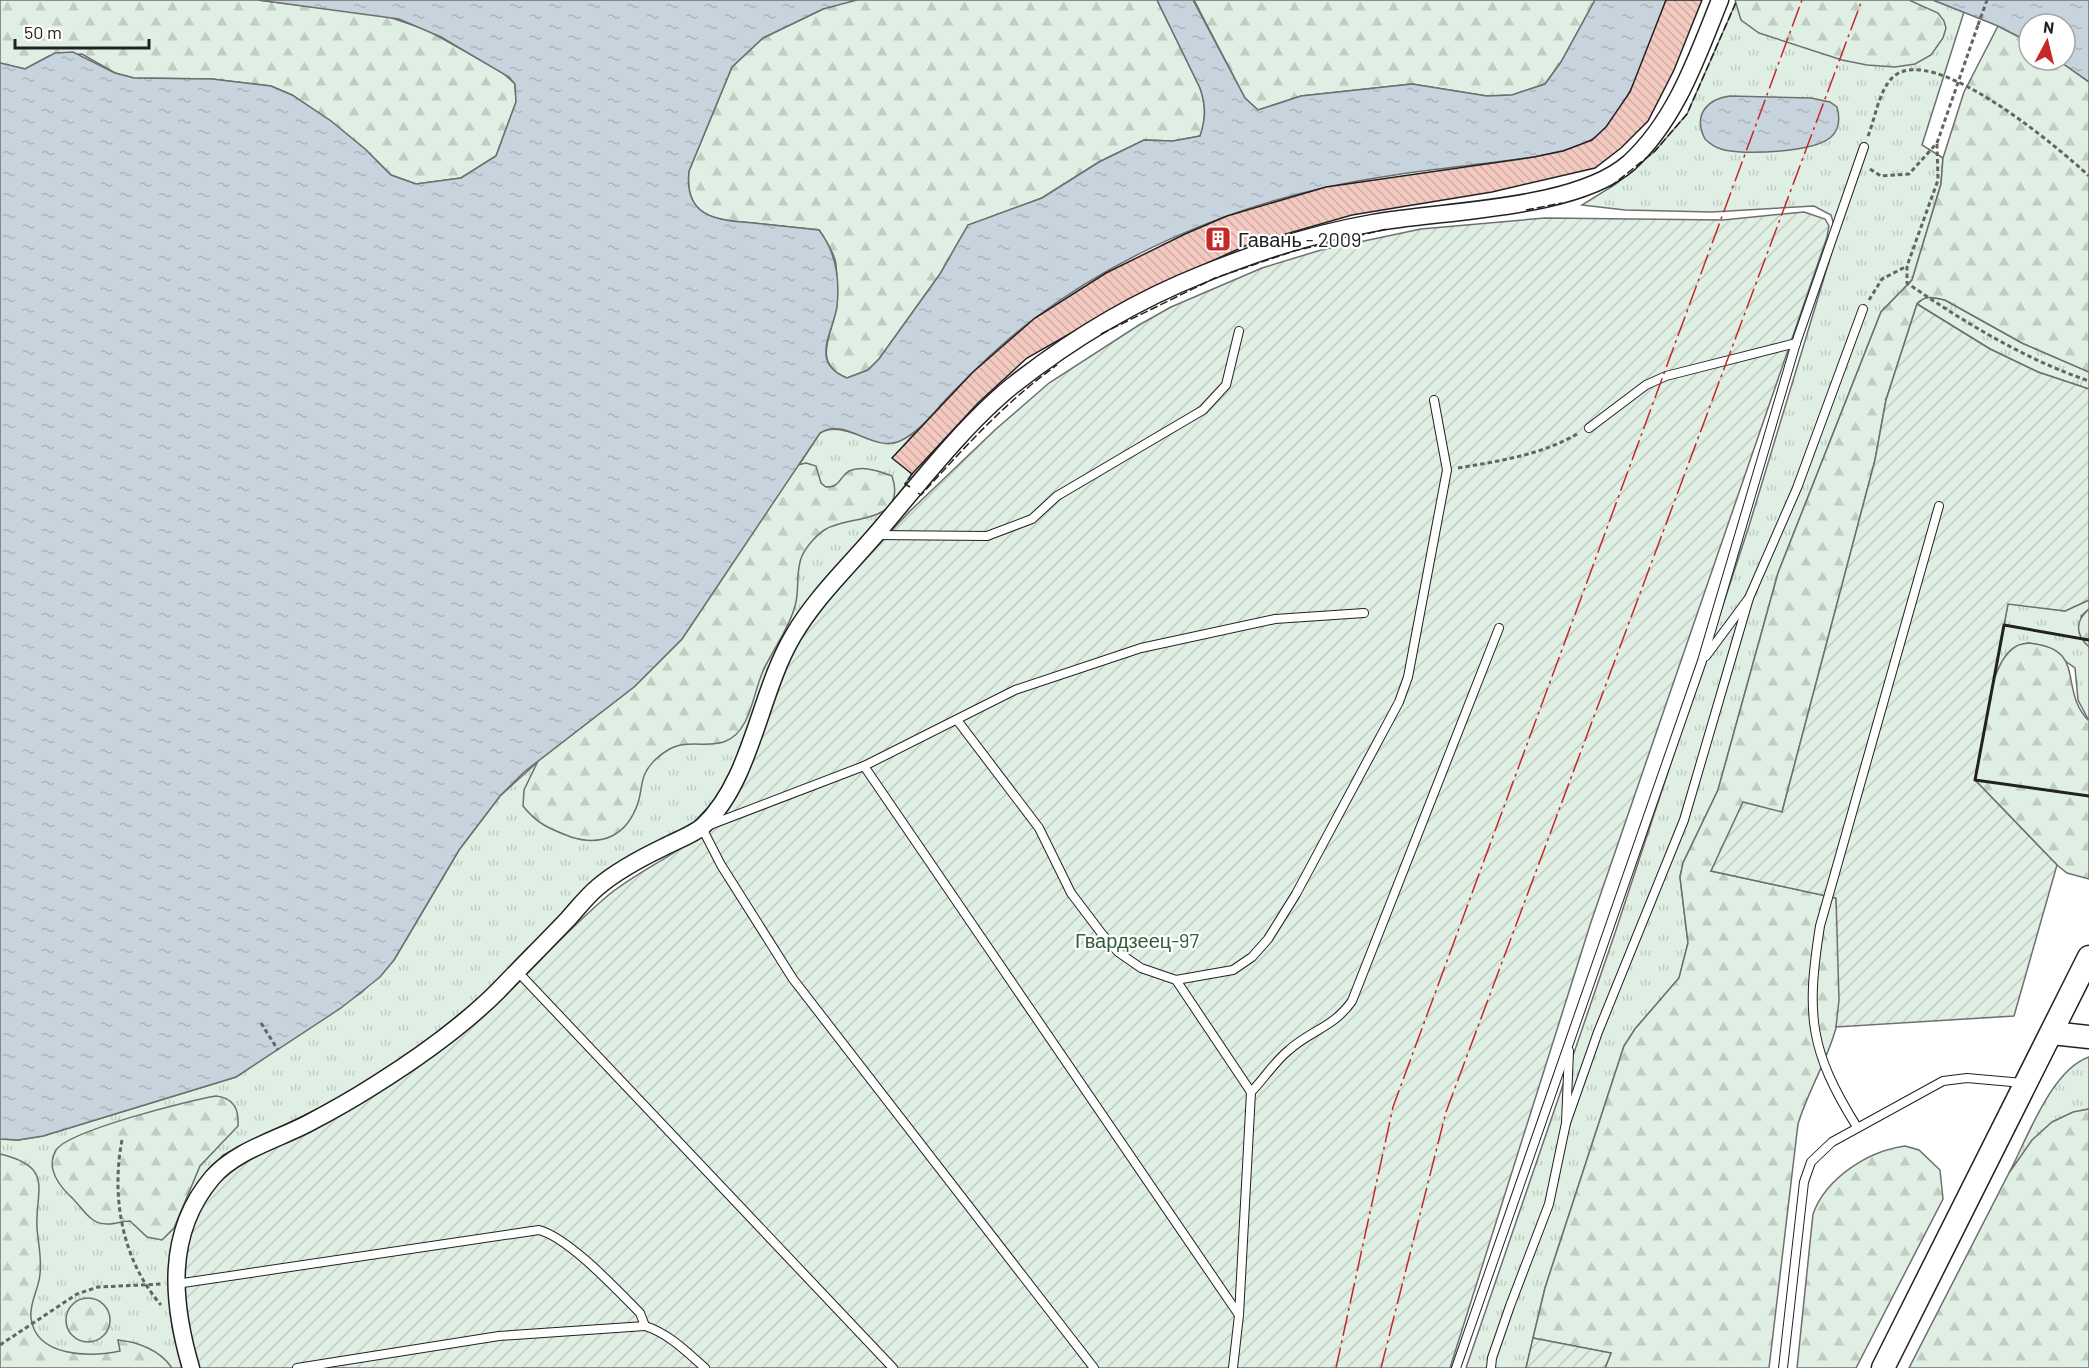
<svg xmlns="http://www.w3.org/2000/svg" width="2089" height="1368" viewBox="0 0 2089 1368" font-family="Barlow,sans-serif">
<style>
.grass{fill:url(#grass-tufts);stroke:#6f6f6f;stroke-width:1.5}
.forest{fill:url(#forest-firs);stroke:#6f6f6f;stroke-width:1.5}
.garden{fill:url(#garden-furrows);stroke:#6f6f6f;stroke-width:1.5}
.water{fill:url(#water-ripples);stroke:#6f6f6f;stroke-width:1.5}
.building{fill:url(#building-back-hatch);stroke:#222;stroke-width:1.5}
.lines{fill:none;stroke-linecap:round;stroke-linejoin:round}
.lane-casing{stroke:#222;stroke-width:10}
.street-casing{stroke:#222;stroke-width:19}
.secondary-casing{stroke:#222;stroke-width:25}
.path{stroke:#646464;stroke-width:3;stroke-dasharray:4.5 3;stroke-linecap:butt}
.lane{stroke:#fff;stroke-width:8}
.street{stroke:#fff;stroke-width:16}
.secondary{stroke:#fff;stroke-width:22}
.path-bridge{stroke:#646464;stroke-width:3;stroke-dasharray:4.5 3;stroke-linecap:butt}
.fence{stroke:#222;stroke-width:1.5;stroke-dasharray:8 3;stroke-linecap:butt}
.wall{stroke:#222;stroke-width:3}
.power{stroke:#c62828;stroke-width:1.5;stroke-dasharray:21 4.5 3 4.5;stroke-linecap:butt}
.labels{text-anchor:middle;dominant-baseline:central;stroke-width:4.5;stroke-linejoin:round;paint-order:stroke}
.poi-label{font-size:20px;fill:#222;stroke:#fff;text-anchor:start}
.park-label{font-size:20px;fill:#2f5e38;stroke:#fff}
</style>
<defs>
<pattern id="grass-tufts" width="24" height="20" patternUnits="userSpaceOnUse" patternTransform="scale(1.5)"><rect width="24" height="20" fill="#e0efe3"/><path d="M3 7l-1-3M5 7V3M7 7l1-3M15 17l-1-3M17 17v-4M19 17l1-3" fill="none" stroke="#c0cdc2"/></pattern>
<pattern id="forest-firs" width="22" height="20" patternUnits="userSpaceOnUse" patternTransform="scale(1.5)"><rect width="22" height="20" fill="#e0efe3"/><path d="M5 1l3.5 6h-7zM16 11l3.5 6h-7z" fill="#c0cdc2"/></pattern>
<pattern id="garden-furrows" width="10" height="10" patternUnits="userSpaceOnUse" patternTransform="scale(1.5)"><rect width="10" height="10" fill="#e0efe3"/><path d="M-1 1l2-2M0 10L10 0M9 11l2-2" fill="none" stroke="#c0cdc2"/></pattern>
<pattern id="water-ripples" width="26" height="14" patternUnits="userSpaceOnUse" patternTransform="scale(1.5)"><rect width="26" height="14" fill="#c7d3dd"/><path d="M2 4q2-2 4 0t4 0M15 11q2-2 4 0t4 0" fill="none" stroke="#abb5bd"/></pattern>
<pattern id="building-back-hatch" width="6" height="6" patternUnits="userSpaceOnUse" patternTransform="scale(1.5)"><rect width="6" height="6" fill="#f3c9c0"/><path d="M-1 5l2 2M0 0l6 6M5-1l2 2" fill="none" stroke="#d0aca5"/></pattern>
</defs>
<rect width="100%" height="100%" fill="#fff"/>
<g class="grass">
<polygon points="1737,0 1933,0 1964,12 1922,145 1943,158 1941,184 1912,280 1881,312 1778,573 1718,790 1683,863 1680,877 1688,943 1679,978 1635,1029 1624,1046 1545,1288 1526,1368 1466,1368 1615,933 1749,526 1837,235 1831,215 1814,206 1712,212 1625,210 1582,205 1616,184 1655,151 1687,114"/>
<polygon points="1930,297 1945,300 2022,343 2089,372 2089,389 2038,372 1990,349 1917,304 1924,298"/>
<path d="M920,427L893,458L912,474L905,484L914,490L875,535L717,798L694,822L633,856L484,994L420,1046L344,1096L223,1155L203,1179L170,1292L172,1327L182,1368H0V1139L18,1140L43,1136L236,1077L361,993L394,960L459,850L500,796L702,613L820,433C842,419 872,449 901,440C908,438 915,431 920,427Z"/>
<path d="M2089,600V609L2081,616L2089,647V721L2078,700L2075,668C2037,641 2020,626 1994,677L2008,603L2065,611Z"/>
<path d="M2089,1057V1109C2053,1115 2029,1145 2009,1173C2027,1139 2051,1070 2089,1057Z"/>
</g>
<g class="forest">
<polygon points="0,0 258,0 386,16 427,30 502,72 515,84 516,102 496,156 461,178 416,184 391,175 365,149 331,121 292,95 271,86 212,79 134,78 115,73 82,54 49,56 25,69 0,63"/>
<path d="M854,0H1157L1200,88C1206,106 1206,119 1200,136L1173,141L1144,140L1099,162L1042,198L968,225L940,274L879,359L868,370L847,378C810,363 833,333 837,306C838,293 837,276 836,264C835,253 825,240 819,230C801,228 782,226 763,224C725,220 683,223 689,171L732,67L763,38L823,9Z"/>
<polygon points="1194,0 1595,0 1561,62 1545,84 1512,95 1487,96 1412,84 1301,96 1258,110 1245,98"/>
<polygon points="1735,0 1909,0 1938,13 1944,21 1946,28 1943,38 1931,55 1915,64 1895,67 1867,65 1842,60 1759,33 1741,20"/>
<path d="M1998,26L2029,42V60H2058L2089,82V372L2022,343L1945,300C1934,297 1924,295 1917,304L1886,400L1875,460L1782,812L1711,871L1836,898C1838,939 1847,988 1836,1028C1827,1061 1808,1091 1798,1124L1769,1368H1605L1611,1353L1533,1338L1545,1288L1624,1046L1635,1029L1679,978L1688,943L1680,877L1683,863L1718,790L1778,573L1881,312L1912,280L1941,184L1943,158L1964,92Z"/>
<path d="M806,463L816,466L821,483L826,487C841,487 839,477 849,471C861,465 880,471 892,476C908,524 850,515 826,529C817,534 806,547 802,556C795,571 800,590 795,606C789,629 773,649 763,671C756,687 753,707 745,722C725,760 694,734 668,750C659,755 648,765 644,776C641,784 641,794 638,803C627,835 603,847 571,837C550,829 537,824 523,806L524,790L538,761L634,687L682,639L798,465Z"/>
<path d="M2089,609V647C2075,634 2075,621 2089,609Z"/>
<path d="M2028,643C2089,648 2057,689 2089,721V879L2067,873L2057,865L1975,780C1980,749 1987,663 2015,647C2018,644 2024,644 2028,643Z"/>
<path d="M216,1096C234,1098 239,1109 238,1126L200,1166L174,1228L162,1240L147,1237L130,1221C122,1221 116,1224 108,1224C89,1225 82,1206 69,1195C57,1183 46,1167 56,1150C68,1131 190,1100 216,1096Z"/>
<polygon points="2089,1109 2089,1368 1909,1368 2009,1173 2032,1140 2052,1122 2073,1112"/>
<path d="M1905,1146L1919,1150L1940,1170L1943,1199L1856,1368H1797L1813,1214C1826,1178 1868,1151 1905,1146Z"/>
<path d="M0,1154C55,1167 35,1190 37,1228C38,1243 42,1258 40,1274C39,1289 29,1303 31,1318C36,1358 91,1357 120,1351L118,1340C138,1342 160,1350 172,1368H0Z"/>
<circle cx="88" cy="1320" r="22"/>
</g>
<g class="garden">
<path d="M1804,212L1825,219L1829,226L1827,237L1591,922L1450,1368H197C177,1312 178,1244 208,1192C215,1182 224,1173 232,1163L461,1033C513,992 555,941 605,898C634,873 671,858 701,834L808,623L839,587L909,512L996,429L1049,383L1139,325L1171,307L1262,268L1321,250L1421,229L1545,218L1723,220Z"/>
<polygon points="1917,304 1990,349 2038,372 2089,389 2089,600 2065,611 2008,604 1975,780 2057,865 2014,1016 1836,1027 1839,1000 1836,898 1711,871 1743,802 1782,812 1875,460 1886,400"/>
<polygon points="1533,1338 1611,1353 1605,1368 1526,1368"/>
</g>
<g class="water">
<path d="M258,0H857L823,9L763,38L732,67L689,171C683,223 725,220 763,224C782,226 800,228 819,230C836,252 840,278 837,306C833,333 809,363 847,378L868,370L879,359L940,274L968,225L1042,198L1099,162L1144,140L1173,141L1200,136C1206,118 1206,106 1200,88L1157,0H1193L1245,98L1258,110L1301,96L1412,84L1487,96L1512,95L1545,84L1561,62L1595,0H1666C1652,38 1627,120 1591,140C1574,150 1553,153 1534,157C1465,167 1396,172 1328,187C1225,209 1119,255 1035,318C1005,340 978,367 951,394C936,409 922,430 902,440C874,455 846,416 820,433L682,639L634,687L524,772L500,796L459,850L394,960L380,977L341,1008L236,1077L43,1136L18,1140L0,1139V63L25,69L55,53L73,52L115,73L134,78L212,79L271,86L292,95L331,121L365,149L391,175L416,184L461,178L496,156L516,102L515,84L509,77L441,37L399,19Z"/>
<polygon points="1933,0 2089,0 2089,82 2058,60 2065,60 2065,24 2029,24 2029,42 1998,26"/>
<path d="M1730,96L1811,98L1830,102L1837,107C1840,118 1840,129 1831,137C1815,152 1742,156 1721,149C1714,147 1710,144 1705,139C1693,116 1706,99 1730,96Z"/>
</g>
<polygon class="building" points="1666,0 1702,0 1674,70 1648,121 1621,148 1595,168 1492,192 1352,215 1247,245 1136,296 1027,358 978,403 912,474 892,458 973,372 1035,318 1106,273 1185,234 1227,216 1326,187 1534,157 1563,151 1592,140 1606,127 1630,92"/>
<g class="lines">
<defs>
<g id="lane">
<polyline points="1589,428 1646,385 1666,376 1796,343"/>
<polyline points="876,535 987,536 1032,519 1057,496 1203,410 1226,385 1239,331"/>
<polyline points="1706,656 1749,598 1797,488 1863,309"/>
<polyline points="957,720 1039,828 1071,893 1102,934 1118,952 1141,968 1176,980 1233,970 1252,957 1268,939 1296,894 1399,702 1408,677 1447,470 1434,400"/>
<polyline points="864,766 1239,1315"/>
<polyline points="517,971 893,1368"/>
<polyline points="1176,980 1251,1092 1239,1315 1233,1368"/>
<path d="M1251,1092C1264,1079 1274,1062 1289,1050C1311,1030 1333,1028 1352,1001L1499,628"/>
<polyline points="1566,1123 1598,1032 1684,820 1749,598"/>
<path d="M1857,1127C1809,1050 1806,1015 1820,926L1939,506"/>
<path d="M176,1284L539,1230C569,1238 617,1290 640,1313L645,1326L499,1336L297,1368"/>
<path d="M645,1326C668,1333 687,1352 705,1368"/>
<polyline points="1094,1368 793,979 721,865 702,828 864,766 1015,690 1141,648 1275,619 1364,613"/>
<polyline points="1456,1368 1702,661 1796,343 1864,147"/>
<polyline points="1491,1368 1492,1358 1510,1306 1549,1204 1566,1123 1569,1051"/>
<polyline points="1783,1368 1804,1182 1811,1162 1832,1142 1943,1081 1967,1078 2023,1083"/>
</g>
<path id="street" d="M191,1368C172,1303 165,1234 212,1178C235,1151 276,1140 307,1124C330,1112 353,1099 375,1085C418,1058 462,1027 498,991C521,967 545,943 568,919C578,908 587,896 598,887C618,870 641,858 664,847C677,840 693,835 703,826C752,780 759,693 793,636C815,598 848,567 877,533C917,486 964,425 1012,386C1069,341 1135,301 1203,274C1257,252 1315,233 1373,223C1444,210 1575,210 1629,163C1676,120 1697,57 1720,0"/>
<g id="secondary">
<polyline points="2052,1033 2089,1037"/>
<polyline points="1883,1368 2089,957"/>
</g>
</defs>
<use href="#lane" class="lane-casing"/>
<use href="#street" class="street-casing"/>
<use href="#secondary" class="secondary-casing"/>
<g class="path">
<polyline points="1978,25 1987,0"/>
<path d="M1868,136C1875,119 1879,90 1893,77C1933,41 2060,149 2089,176"/>
<path d="M1937,144L1938,180L1907,266V283C1964,322 2024,359 2089,381"/>
<polyline points="1870,169 1881,176 1909,174 1937,143"/>
<polyline points="1869,300 1882,279 1907,266"/>
<path d="M1458,468C1499,461 1541,455 1577,434"/>
<polyline points="261,1023 278,1050"/>
<path d="M122,1140C111,1197 122,1260 161,1305"/>
<polyline points="0,1345 77,1294 98,1287 162,1284"/>
</g>
<use href="#lane" class="lane"/>
<use href="#street" class="street"/>
<use href="#secondary" class="secondary"/>
<polyline class="path-bridge" points="1937,143 1978,25"/>
<g class="fence">
<polyline points="1610,187 1655,151 1687,114 1737,0"/>
<polyline points="1526,210 1562,203"/>
<polyline points="1101,334 1215,278 1294,251 1387,229"/>
<polyline points="910,487 905,484 912,474"/>
<path d="M918,493L921,495C964,448 1005,402 1057,365"/>
</g>
<polyline class="wall" points="2089,640 2004,625 1975,780 2089,796"/>
<g class="power">
<polyline points="1336,1368 1393,1107 1802,0"/>
<polyline points="1381,1368 1446,1112 1862,0"/>
</g>
</g>
<defs>
<symbol id="building-square" viewBox="-11 -11 22 22"><rect x="-9" y="-9" width="18" height="18" rx="4" fill="#c62828" stroke="#fff"/><path d="M-4-6H4V6H1V3H-1V6H-4ZM-2.5-4.3h1.7v1.8h-1.7ZM.8-4.3h1.7v1.8H.8ZM-2.5-1h1.7V.8h-1.7ZM.8-1h1.7V.8H.8Z" fill="#fff"/></symbol>
</defs>
<g fill-rule="evenodd">
<use href="#building-square" x="1203" y="224" width="30" height="30"/>
</g>
<g class="labels">
<g class="poi-label">
<text x="1238" y="239">Гавань - 2009</text>
</g>
<g class="park-label">
<text x="1137" y="940">Гвардзеец-97</text>
</g>
</g>
<g transform="translate(2047 42) rotate(7)"><circle r="28" fill="#ffffff" stroke="#a7a7a7" stroke-width="1.5"/>
<path d="M0-4.5L10 22L0 15L-10 22Z" fill="#c62828"/>
<text y="-9" font-size="16" font-weight="bold" text-anchor="middle" fill="#222222">N</text>
</g>
<path d="M15 39v9h134v-9" fill="none" stroke="#222222" stroke-width="3"/>
<text x="24" y="39" font-size="18" fill="#222222" stroke="#ffffff" stroke-width="4.5" paint-order="stroke">50 m</text>
</svg>
